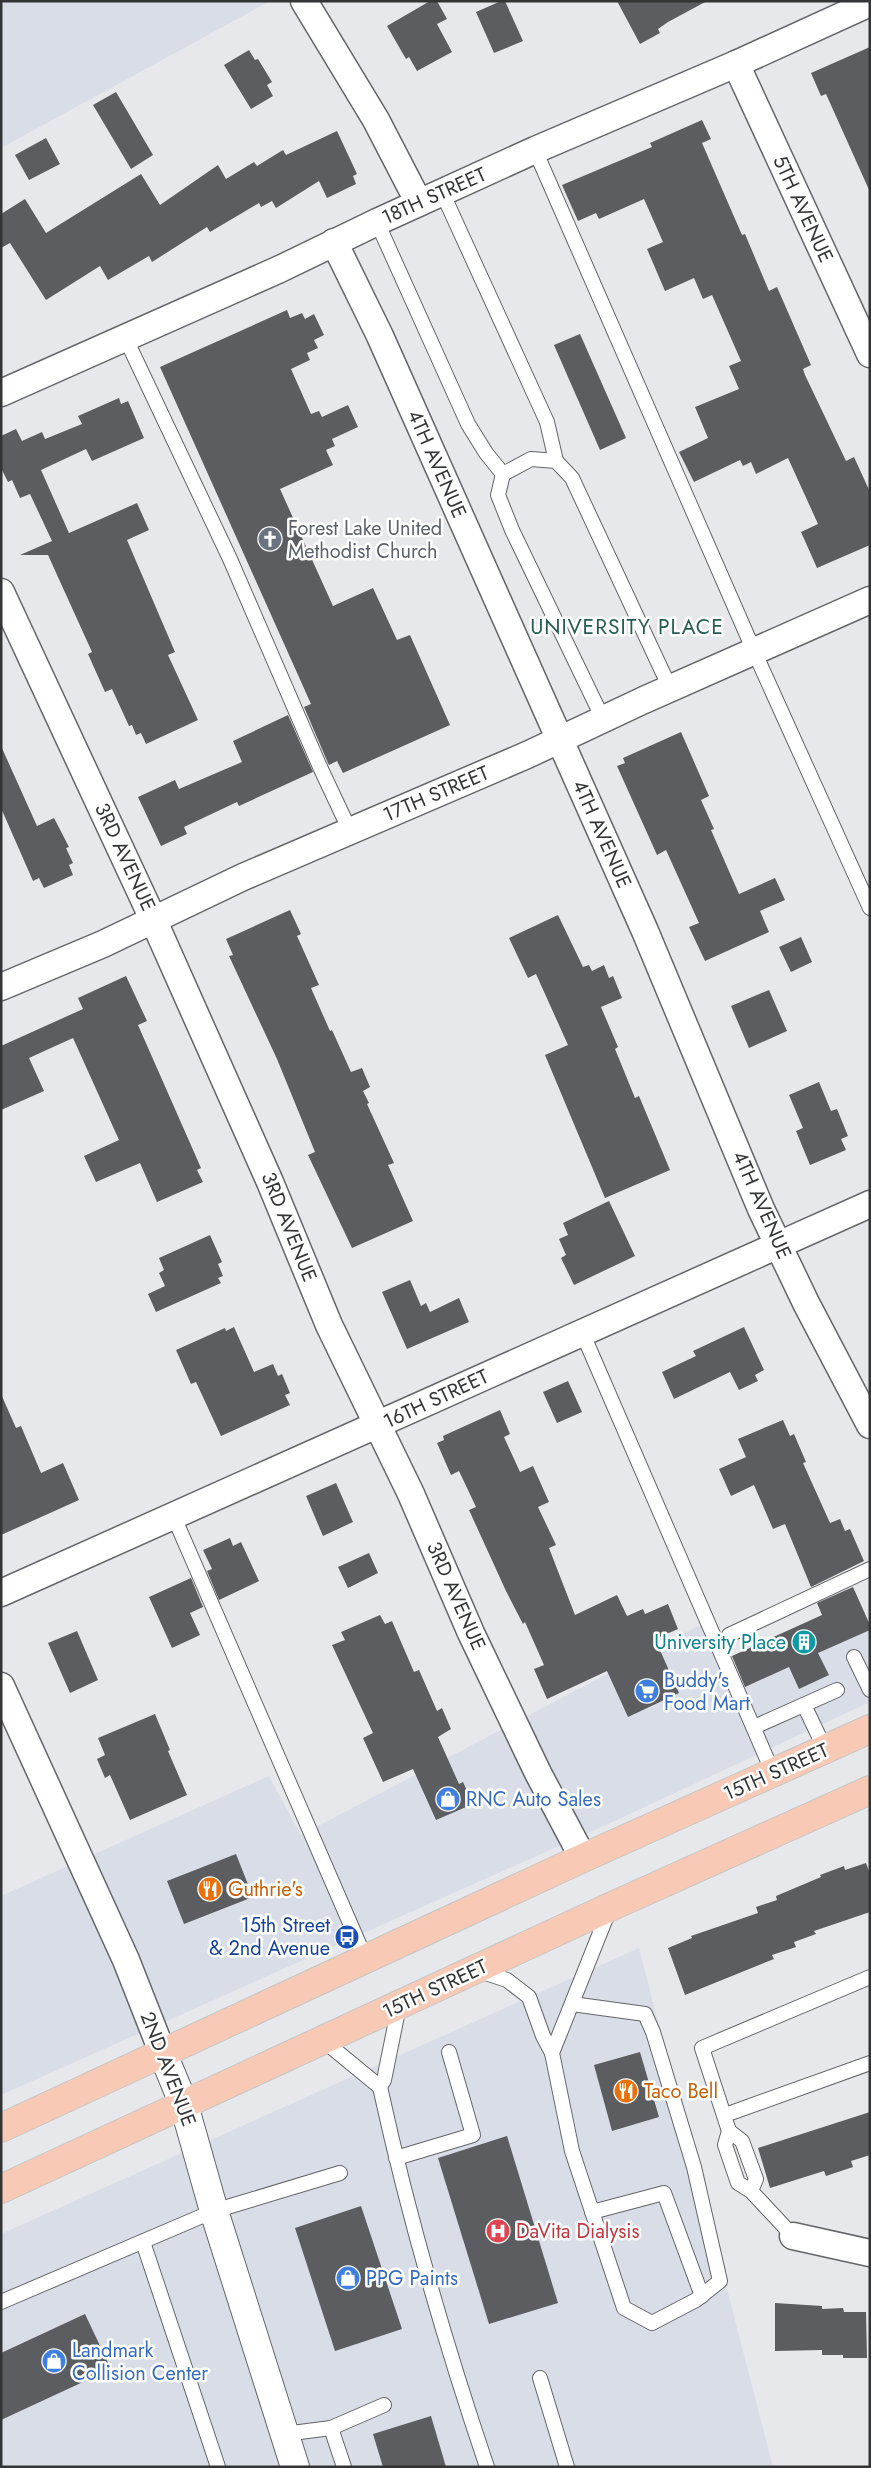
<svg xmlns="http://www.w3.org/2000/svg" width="871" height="2468" viewBox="0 0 871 2468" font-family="Jost,sans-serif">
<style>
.built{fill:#d9dde7}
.building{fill:#5c5d60}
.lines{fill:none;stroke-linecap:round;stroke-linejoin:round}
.service-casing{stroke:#646569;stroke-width:16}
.minor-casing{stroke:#646569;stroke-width:29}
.tertiary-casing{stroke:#646569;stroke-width:30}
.primary-casing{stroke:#c6c6c6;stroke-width:30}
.service{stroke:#fff;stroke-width:14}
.minor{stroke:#fff;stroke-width:26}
.tertiary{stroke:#fff;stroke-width:28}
.primary{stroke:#f8cab5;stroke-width:28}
.labels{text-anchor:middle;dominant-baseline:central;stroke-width:5;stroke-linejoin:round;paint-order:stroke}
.street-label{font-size:20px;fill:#333435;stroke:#fff}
.worship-label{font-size:20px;fill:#5b616d;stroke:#fff;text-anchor:start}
.culture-label{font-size:20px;fill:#0d838f;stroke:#fff;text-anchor:end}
.shop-label{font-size:20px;fill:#366cbe;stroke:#fff;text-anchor:start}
.food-label{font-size:20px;fill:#c56008;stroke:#fff;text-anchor:start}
.transit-label{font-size:20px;fill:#164399;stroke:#fff;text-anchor:end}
.health-label{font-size:20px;fill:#be3a42;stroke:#fff;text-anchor:start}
.neighbourhood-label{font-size:21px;letter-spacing:1px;fill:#245c54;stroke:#fff}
</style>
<rect width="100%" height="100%" fill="#e7e8ec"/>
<g class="built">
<polygon points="1,1 270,1 1,148"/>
<polygon points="708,1621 735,1685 870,1628 870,1702 606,1825 1,2095 1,1896 269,1776 301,1835"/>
<polygon points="639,1948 773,2467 1,2467 1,2234"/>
</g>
<g class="building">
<polygon points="430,1 437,1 447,19 437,24 452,52 417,71 409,57 406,59 387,26"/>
<polygon points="501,1 505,1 523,41 494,53 476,12"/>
<polygon points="617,1 707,1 668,22 658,29 660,33 640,44"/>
<polygon points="870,47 870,192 826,94 821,96 811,73"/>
<polygon points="249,50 255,60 258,59 272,82 267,85 273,96 251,109 224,65"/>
<polygon points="116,92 153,155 131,169 93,105"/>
<polygon points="702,120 711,139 702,143 742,235 745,234 769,291 777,287 811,365 803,369 805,375 846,461 854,457 870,492 870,545 817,568 801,532 818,524 788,458 756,474 751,462 743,466 740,460 694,482 679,452 708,438 695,407 739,389 729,366 741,361 712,295 703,299 694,278 665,291 647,249 663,242 644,199 599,219 596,213 578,221 562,185 652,147 650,143"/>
<polygon points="337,131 357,174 353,176 356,184 327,198 319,181 276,208 272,201 261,207 259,203 210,232 207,227 152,262 149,256 108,280 100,266 46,300 10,243 1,248 1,214 25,199 46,233 141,174 160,205 218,165 226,179 254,162 257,166 283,150 286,155"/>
<polygon points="46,138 60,164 29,180 15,155"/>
<polygon points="287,310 290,318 302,313 305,319 314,314 324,335 314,340 318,348 307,353 310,360 291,369 311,414 319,411 322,417 348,405 358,427 332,439 335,446 326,450 333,465 280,489 333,606 373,588 397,640 410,635 450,725 343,773 337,761 329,765 328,763 304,707 311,704 160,367"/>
<polygon points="580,334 626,438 600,450 554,345"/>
<polygon points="119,398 121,404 128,401 144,438 92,461 86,449 41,470 69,533 137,503 149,530 127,540 175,652 168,655 198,720 146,744 141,733 136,735 132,725 129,726 112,689 105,692 88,654 92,652 48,555 20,555 52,541 30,494 20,498 12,480 8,482 1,468 1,436 16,429 22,441 42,432 45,439 82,424 78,416"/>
<polygon points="288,715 313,772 239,806 237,802 184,827 187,834 161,846 138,797 175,780 179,789 242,762 233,741"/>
<polygon points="681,732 709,796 701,800 714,829 711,830 739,894 775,878 785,900 760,911 769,932 705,961 689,927 699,923 666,850 657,855 617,766 625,763 623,758"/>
<polygon points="1,746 37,826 54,818 69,847 66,848 73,863 69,865 73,875 44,888 39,878 33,881 1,808"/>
<polygon points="290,910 301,934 297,936 319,985 311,988 330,1031 332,1030 351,1072 362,1068 370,1087 363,1091 369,1103 367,1104 394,1163 388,1165 413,1221 352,1248 308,1155 315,1152 277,1059 229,956 233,955 226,939"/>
<polygon points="558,915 583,967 589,965 592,971 604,965 609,978 613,976 622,998 601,1007 618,1047 615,1049 635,1098 639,1096 670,1170 605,1198 545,1055 568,1045 536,974 528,978 509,938"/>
<polygon points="801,937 812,962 791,972 779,947"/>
<polygon points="126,976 147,1021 138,1025 201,1168 197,1170 203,1182 157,1202 140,1163 96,1182 84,1156 119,1140 73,1038 29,1058 44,1091 1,1110 1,1046 83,1009 78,998"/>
<polygon points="769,990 787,1031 749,1048 731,1006"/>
<polygon points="819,1082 831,1111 837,1109 848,1136 841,1139 846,1150 810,1165 796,1131 803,1128 789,1095"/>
<polygon points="609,1201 635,1256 574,1285 561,1258 566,1255 559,1239 568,1235 563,1223"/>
<polygon points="210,1235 222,1262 218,1264 223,1276 218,1278 221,1283 156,1312 148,1294 165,1286 159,1273 164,1270 159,1258"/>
<polygon points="410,1280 421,1306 426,1303 430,1312 459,1298 469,1322 407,1349 382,1292"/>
<polygon points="234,1327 254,1372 273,1364 278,1376 282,1374 290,1393 285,1395 290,1405 221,1436 196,1382 191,1384 176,1350 225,1328 226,1331"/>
<polygon points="744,1327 764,1370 755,1375 758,1381 739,1390 730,1372 674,1399 662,1372 696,1356 693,1351"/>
<polygon points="568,1381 582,1412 557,1423 543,1392"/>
<polygon points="1,1394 16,1428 21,1426 41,1473 63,1463 79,1500 1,1535"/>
<polygon points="500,1410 510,1434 504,1437 520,1472 533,1466 549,1502 538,1507 556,1545 549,1548 575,1615 617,1595 627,1616 643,1609 645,1614 668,1604 678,1629 655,1639 679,1693 628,1717 607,1671 547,1699 534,1669 544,1665 525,1622 523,1624 506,1591 469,1510 476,1507 459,1471 451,1475 437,1443 444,1440 443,1436"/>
<polygon points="783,1420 790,1436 794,1434 806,1462 803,1463 830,1523 840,1519 845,1531 850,1529 864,1561 811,1587 785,1524 773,1529 754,1485 731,1496 719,1469 746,1457 738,1439"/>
<polygon points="336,1483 353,1522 323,1536 306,1496"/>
<polygon points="230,1538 233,1546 241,1542 259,1581 219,1600 207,1571 212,1569 203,1550"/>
<polygon points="369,1553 378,1573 348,1588 338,1567"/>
<polygon points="191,1578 203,1607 190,1613 200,1635 172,1648 149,1597"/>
<polygon points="853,1587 870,1625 870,1630 818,1653 829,1675 799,1689 789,1667 745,1687 732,1656 822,1615 817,1603"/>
<polygon points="380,1615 385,1624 392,1621 414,1672 419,1670 437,1711 442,1708 451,1729 438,1737 459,1784 463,1782 473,1804 436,1820 413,1769 383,1782 363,1738 373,1733 332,1645 345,1640 341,1632"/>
<polygon points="77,1631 98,1680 70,1693 48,1643"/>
<polygon points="155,1714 170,1750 168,1751 187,1795 130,1820 110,1775 105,1778 97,1759 105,1755 98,1738"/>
<polygon points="236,1854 253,1897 184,1924 167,1881"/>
<polygon points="866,1863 870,1874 870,1912 814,1931 816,1934 794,1942 796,1947 772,1955 774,1959 685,1995 668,1948 692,1938 691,1936 758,1913 756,1907 777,1900 776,1896 821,1877 820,1875 844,1866 845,1870"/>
<polygon points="640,2052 659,2117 612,2131 594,2065"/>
<polygon points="870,2112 870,2155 851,2161 853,2167 826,2176 824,2171 770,2188 758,2148"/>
<polygon points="507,2136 558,2303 489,2324 438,2158"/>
<polygon points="361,2206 402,2329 335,2351 295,2228"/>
<polygon points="775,2303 822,2306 822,2309 843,2308 844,2312 866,2312 867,2358 843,2358 843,2355 822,2355 822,2350 775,2351"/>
<polygon points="85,2314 111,2369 1,2420 1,2353"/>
<polygon points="431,2416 446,2467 383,2467 373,2434"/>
</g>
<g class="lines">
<defs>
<g id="service">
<polyline points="535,150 754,651 870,908"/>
<polyline points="442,192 547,422 556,461"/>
<polyline points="377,222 468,424 486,453 503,474"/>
<polyline points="125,337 230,559 320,767 350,831"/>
<polyline points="603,719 512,530 498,495 503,474 531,459 556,461 572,478 670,688"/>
<polyline points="582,1332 773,1773"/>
<polyline points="174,1517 366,1960"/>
<polyline points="729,1635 870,1569"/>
<polyline points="854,1657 870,1690"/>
<polyline points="804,1705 825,1749"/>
<polyline points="754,1727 837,1690"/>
<polyline points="476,1970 507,1980 529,1997 543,2036 552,2053"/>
<polyline points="572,2004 645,2014 653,2032 694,2167 720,2281 696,2300 652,2323 624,2308 572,2151 552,2053 610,1908"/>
<path d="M399,2006L384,2080L380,2087C408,2215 445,2343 487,2467"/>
<polyline points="324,2041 380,2087"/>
<polyline points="725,2115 870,2063"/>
<polyline points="729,2131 702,2048 870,1977"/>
<polyline points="396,2158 473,2135 449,2052"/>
<polyline points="751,2191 756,2179 742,2141 729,2131 725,2145 738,2183 751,2191 793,2236"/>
<polyline points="592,2212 664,2193 702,2296"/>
<polyline points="143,2242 218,2467"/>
<polyline points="1,2302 214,2211 340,2173"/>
<polyline points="540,2378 567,2467"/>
<polyline points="331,2428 344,2467"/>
<polyline points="284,2434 331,2428 384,2405"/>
</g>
<g id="minor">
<polyline points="304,1 376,120 419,203"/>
<polyline points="736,64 870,354"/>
<polyline points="334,242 380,336 645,931 761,1209 806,1303 870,1425"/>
<polyline points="1,393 280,269 377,222 535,150 736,64 870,3"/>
<polyline points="1,592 153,919 270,1182 329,1325 411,1494 471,1633 538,1773 583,1858"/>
<polyline points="1,987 103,944 243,877 527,755 644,700 870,600"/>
<polyline points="1,1593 870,1204"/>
<polyline points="1,1686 126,1960 163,2054"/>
<polyline points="793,2236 870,2253"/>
</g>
<polyline id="tertiary" points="163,2054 184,2105 214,2211 295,2467"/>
<g id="primary">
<polyline points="1,2128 583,1858 870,1729"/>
<polyline points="1,2189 610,1907 870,1790"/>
</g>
</defs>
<use href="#service" class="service-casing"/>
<use href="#minor" class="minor-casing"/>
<use href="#tertiary" class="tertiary-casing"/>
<use href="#primary" class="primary-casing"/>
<use href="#service" class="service"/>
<use href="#minor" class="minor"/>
<use href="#tertiary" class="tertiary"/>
<use href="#primary" class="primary"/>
</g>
<defs>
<symbol id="church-disc" viewBox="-11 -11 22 22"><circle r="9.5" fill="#6b7280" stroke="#fff"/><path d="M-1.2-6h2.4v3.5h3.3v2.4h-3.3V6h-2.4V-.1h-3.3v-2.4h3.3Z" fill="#fff"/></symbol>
<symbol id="building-disc" viewBox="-11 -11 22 22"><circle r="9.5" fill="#0f9aa8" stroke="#fff"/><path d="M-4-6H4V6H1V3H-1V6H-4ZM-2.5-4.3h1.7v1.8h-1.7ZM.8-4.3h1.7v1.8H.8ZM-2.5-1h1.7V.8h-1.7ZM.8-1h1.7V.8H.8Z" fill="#fff"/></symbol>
<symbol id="supermarket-disc" viewBox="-11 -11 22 22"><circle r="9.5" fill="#3f7fe0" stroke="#fff"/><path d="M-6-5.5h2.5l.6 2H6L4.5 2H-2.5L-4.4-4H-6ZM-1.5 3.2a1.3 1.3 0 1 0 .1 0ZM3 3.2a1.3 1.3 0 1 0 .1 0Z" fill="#fff"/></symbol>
<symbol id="shop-disc" viewBox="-11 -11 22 22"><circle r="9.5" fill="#3f7fe0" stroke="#fff"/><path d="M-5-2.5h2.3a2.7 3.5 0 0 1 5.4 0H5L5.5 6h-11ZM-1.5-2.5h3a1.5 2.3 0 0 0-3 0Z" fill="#fff"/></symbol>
<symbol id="restaurant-disc" viewBox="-11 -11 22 22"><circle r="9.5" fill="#e8710a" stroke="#fff"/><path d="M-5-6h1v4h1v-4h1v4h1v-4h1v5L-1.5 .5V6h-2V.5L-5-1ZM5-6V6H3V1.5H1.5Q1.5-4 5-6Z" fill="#fff"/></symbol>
<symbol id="bus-disc" viewBox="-11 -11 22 22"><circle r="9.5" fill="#1a4fb4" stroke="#fff"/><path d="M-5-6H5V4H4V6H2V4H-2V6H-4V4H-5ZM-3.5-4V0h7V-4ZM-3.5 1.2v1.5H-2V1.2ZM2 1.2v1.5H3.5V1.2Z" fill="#fff"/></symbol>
<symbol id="hospital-disc" viewBox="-11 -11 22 22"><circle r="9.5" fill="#e0444e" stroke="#fff"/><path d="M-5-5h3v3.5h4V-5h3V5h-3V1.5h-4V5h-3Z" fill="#fff"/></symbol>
</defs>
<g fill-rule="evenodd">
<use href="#church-disc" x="256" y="525" width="28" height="28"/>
<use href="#building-disc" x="790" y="1628" width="28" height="28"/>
<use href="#supermarket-disc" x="633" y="1677" width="28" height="28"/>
<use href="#shop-disc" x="434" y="1785" width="28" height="28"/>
<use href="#restaurant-disc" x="196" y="1875" width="28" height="28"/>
<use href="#bus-disc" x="333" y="1923" width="28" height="28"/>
<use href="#restaurant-disc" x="612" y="2077" width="28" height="28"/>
<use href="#hospital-disc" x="484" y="2217" width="28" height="28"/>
<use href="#shop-disc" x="334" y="2264" width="28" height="28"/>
<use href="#shop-disc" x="40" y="2347" width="28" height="28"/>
</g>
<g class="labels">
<g class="street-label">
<text transform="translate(434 196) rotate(-24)">18TH STREET</text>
<text transform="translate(803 209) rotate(65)">5TH AVENUE</text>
<text transform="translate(437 464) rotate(66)">4TH AVENUE</text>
<text transform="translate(436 794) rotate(-23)">17TH STREET</text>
<text transform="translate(602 834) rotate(66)">4TH AVENUE</text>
<text transform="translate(125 857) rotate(65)">3RD AVENUE</text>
<text transform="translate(762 1205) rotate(66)">4TH AVENUE</text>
<text transform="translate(289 1227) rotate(68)">3RD AVENUE</text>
<text transform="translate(436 1399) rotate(-25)">16TH STREET</text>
<text transform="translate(456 1596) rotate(66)">3RD AVENUE</text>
<text transform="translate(776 1772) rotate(-24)">15TH STREET</text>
<text transform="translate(435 1989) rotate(-25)">15TH STREET</text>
<text transform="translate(168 2069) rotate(69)">2ND AVENUE</text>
</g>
<g class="worship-label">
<text x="288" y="528">Forest Lake United<tspan x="288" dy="23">Methodist Church</tspan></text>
</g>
<g class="culture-label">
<text x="786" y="1642">University Place</text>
</g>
<g class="shop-label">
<text x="664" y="1680">Buddy's<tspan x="664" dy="23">Food Mart</tspan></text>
<text x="466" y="1799">RNC Auto Sales</text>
<text x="366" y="2278">PPG Paints</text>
<text x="72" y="2350">Landmark<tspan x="72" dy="23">Collision Center</tspan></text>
</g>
<g class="food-label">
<text x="228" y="1889">Guthrie's</text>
<text x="644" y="2091">Taco Bell</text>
</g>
<g class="transit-label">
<text x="330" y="1925">15th Street<tspan x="330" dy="23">&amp; 2nd Avenue</tspan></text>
</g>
<g class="health-label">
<text x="516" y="2231">DaVita Dialysis</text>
</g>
<g class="neighbourhood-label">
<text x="627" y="627">UNIVERSITY PLACE</text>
</g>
</g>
<rect width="871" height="2468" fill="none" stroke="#333435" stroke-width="5"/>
</svg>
